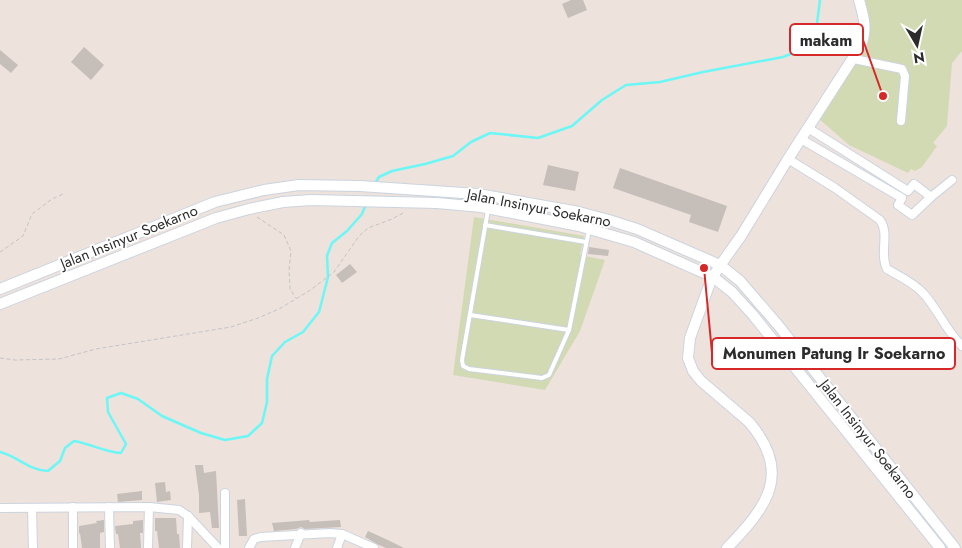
<svg xmlns="http://www.w3.org/2000/svg" width="962" height="548" viewBox="0 0 962 548" font-family="Jost,sans-serif">
<style>
.cemetery{fill:#d1dab3}
.lines{fill:none;stroke-linecap:round;stroke-linejoin:round}
.stream{stroke:#6af7f6;stroke-width:2.5}
.building{fill:#c6beb9}
.lane-casing{stroke:#cbd4de;stroke-width:6}
.street-casing{stroke:#cbd4de;stroke-width:10}
.secondary-casing{stroke:#cbd4de;stroke-width:12}
.path{stroke:#c4c4c4;stroke-width:1;stroke-dasharray:4 2.5;stroke-linecap:butt}
.lane{stroke:#fff;stroke-width:4}
.street{stroke:#fff;stroke-width:8}
.secondary{stroke:#fff;stroke-width:10}
.labels{text-anchor:middle;dominant-baseline:central;stroke-width:4;stroke-linejoin:round;paint-order:stroke}
.street-label{font-size:15px;fill:#2c2c2c;stroke:#fff}
.leader{fill:none;stroke:#d62828;stroke-width:2}
.callout-dot{fill:#d62828;stroke:#fff;stroke-width:2}
.callout{fill:#fff;stroke:#d62828;stroke-width:2}
.callout-label{font-size:16px;text-anchor:middle;font-weight:bold;fill:#2c2c2c}
</style>
<rect width="100%" height="100%" fill="#eee2dd"/>
<g class="cemetery">
<polygon points="864,0 962,0 962,51 952,63 947,126 933,143 937,146 922,167 915,171 911,169 908,173 849,145 818,118 864,46 867,15"/>
<polygon points="474,217 584,236 580,255 605,260 580,331 545,390 453,375"/>
</g>
<g class="lines">
<g class="stream">
<polyline points="375,183 379,177 392,171 425,164 453,156 471,142 490,133 538,138 572,126 602,100 626,85 660,82 703,72 783,57 803,49 816,31 820,0"/>
<path d="M0,452C17,456 30,471 48,471L60,461L65,448L74,441C91,444 105,452 121,453L126,444L108,412L107,398L121,393L138,399L162,416L201,433L225,440L248,436L262,423L267,402V379L272,356L285,342L303,332L319,312L328,277L327,256L332,243L347,231L362,214L366,204"/>
</g>
</g>
<g class="building">
<polygon points="571,0 583,0 587,10 568,18 562,4"/>
<polygon points="84,47 104,65 91,80 71,62"/>
<polygon points="0,50 18,65 11,73 0,64"/>
<polygon points="548,165 579,172 575,191 543,185"/>
<polygon points="620,168 727,206 718,232 689,222 691,215 613,188"/>
<polygon points="589,247 609,250 608,256 588,254"/>
<polygon points="350,264 357,272 342,283 336,275"/>
<polygon points="195,465 203,465 204,473 216,471 219,528 212,528 210,512 199,513 199,495"/>
<polygon points="165,482 166,492 170,491 171,500 157,502 155,483"/>
<polygon points="142,491 142,500 118,502 117,494"/>
<polygon points="245,499 247,536 239,536 237,500"/>
<polygon points="155,518 176,518 177,534 179,534 180,548 159,548 157,531 155,531"/>
<polygon points="104,520 104,532 100,533 100,548 82,548 80,533 79,534 79,526 97,523 96,521"/>
<polygon points="143,520 143,533 140,533 141,548 120,548 118,534 116,534 115,526 133,524 133,521"/>
<polygon points="309,520 310,522 340,520 341,527 305,529 301,527 296,529 274,531 272,523"/>
<polygon points="368,531 390,541 404,548 386,548 377,544 365,537"/>
</g>
<g class="lines">
<defs>
<g id="lane">
<polyline points="488,210 462,360 463,366 469,369 542,378 549,375 569,330 589,230"/>
<polyline points="485,225 586,242"/>
<polyline points="470,315 569,330"/>
</g>
<g id="street">
<polyline points="854,59 902,69 905,76 901,121"/>
<polyline points="808,128 908,191 914,184 931,197 952,180"/>
<polyline points="801,139 902,198 898,205 912,215 931,197"/>
<path d="M788,159L835,188L880,220C890,234 879,254 887,269C899,276 913,282 923,293C938,309 946,331 962,346"/>
<polyline points="225,493 225,548"/>
<polyline points="109,507 110,548"/>
<polyline points="0,508 149,507 179,510 188,516 218,548"/>
<polyline points="32,508 33,548"/>
<polyline points="73,548 73,507"/>
<polyline points="148,548 149,507"/>
<polyline points="187,548 188,516"/>
<polyline points="249,548 254,539 261,537 330,533 342,534 374,548"/>
<polyline points="295,548 301,533"/>
<polyline points="337,548 342,534"/>
</g>
<g id="secondary">
<polyline points="0,289 215,202 264,190 299,185 360,186 478,194 579,212 609,220 637,229 720,265 740,281 778,325 955,548"/>
<polyline points="0,304 216,218 249,209 283,202 311,200 437,203 481,207 579,226 634,242 713,277 732,292 753,315 940,548"/>
<path d="M727,548C767,507 793,473 749,422L701,381L693,371L688,358L690,338L711,280L719,267L741,236L788,159L860,47C868,31 864,17 859,0"/>
</g>
</defs>
<use href="#lane" class="lane-casing"/>
<use href="#street" class="street-casing"/>
<use href="#secondary" class="secondary-casing"/>
<g class="path">
<polyline points="257,217 284,235 291,251 289,270 290,289 296,298"/>
<polyline points="0,252 23,236 32,214 52,199 63,194"/>
<polyline points="0,358 15,360 59,359 96,349 231,327 258,318 279,309 309,291 334,272 359,236 368,228 392,219 405,212"/>
</g>
<use href="#lane" class="lane"/>
<use href="#street" class="street"/>
<use href="#secondary" class="secondary"/>
</g>
<g class="labels">
<g class="street-label">
<text transform="translate(539 208) rotate(11)">Jalan Insinyur Soekarno</text>
<text transform="translate(129 237) rotate(-22)">Jalan Insinyur Soekarno</text>
<text transform="translate(868 439) rotate(52)">Jalan Insinyur Soekarno</text>
</g>
</g>
<path class="leader" d="M883 96L863 40M704 268L712 353"/>
<g class="callout-dot">
<circle cx="883" cy="96" r="5"/>
<circle cx="704" cy="268" r="5"/>
</g>
<g class="callout">
<rect x="790" y="24" width="73" height="31" rx="5"/>
<rect x="712" y="338" width="243" height="31" rx="5"/>
</g>
<g class="callout-label">
<text x="826" y="46">makam</text>
<text x="834" y="359">Monumen Patung Ir Soekarno</text>
</g>
<g transform="translate(917 45) rotate(171)" stroke="#ffffff" stroke-width="4" paint-order="stroke">
<path d="M0-4L9 19L0 12L-9 19Z" fill="#2c2c2c"/>
<text y="-8" font-size="14" font-weight="bold" text-anchor="middle" fill="#2c2c2c">N</text>
</g>
</svg>
